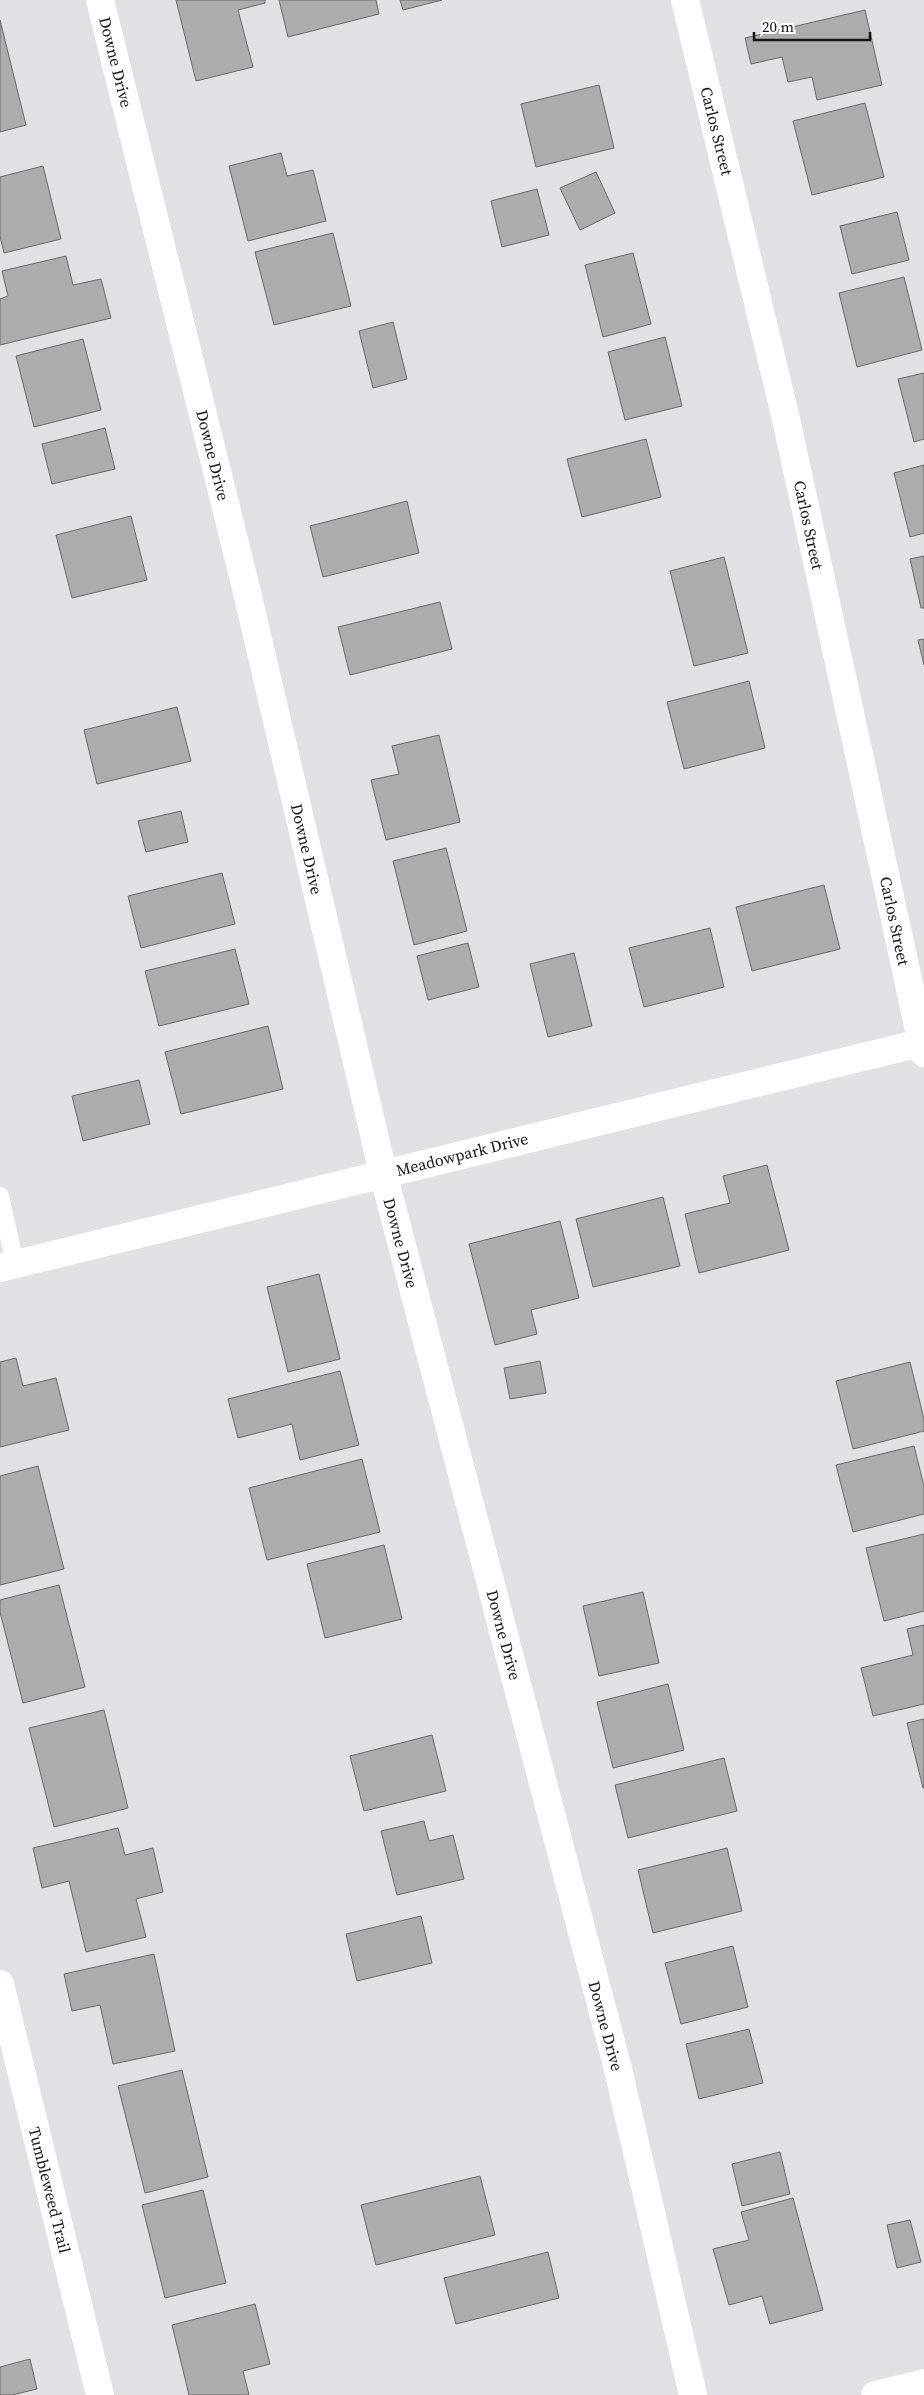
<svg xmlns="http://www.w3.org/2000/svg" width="924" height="2395" viewBox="0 0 924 2395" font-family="'Source Serif 4',serif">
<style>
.building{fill:#acabae;stroke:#69696b}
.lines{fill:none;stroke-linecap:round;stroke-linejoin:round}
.service{stroke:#fff;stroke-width:18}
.minor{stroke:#fff;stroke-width:28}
.tertiary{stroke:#fff;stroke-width:28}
.labels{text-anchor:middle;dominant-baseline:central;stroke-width:4;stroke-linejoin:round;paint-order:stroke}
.street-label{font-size:16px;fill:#161617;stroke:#fff}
</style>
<rect width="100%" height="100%" fill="#e0e1e4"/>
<g class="building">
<polygon points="176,0 265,0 265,3 238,10 253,67 196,81"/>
<polygon points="279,0 376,0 379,14 288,37"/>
<polygon points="400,0 442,0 403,10"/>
<polygon points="865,10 882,85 817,100 812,77 788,82 782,57 751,64 745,38"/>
<polygon points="0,20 26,125 0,132"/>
<polygon points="599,85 614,148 536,167 521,104"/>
<polygon points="865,103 884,177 812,195 793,121"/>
<polygon points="281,153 287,176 313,170 326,221 248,241 229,166"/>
<polygon points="43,166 61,239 4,253 0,236 0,177"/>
<polygon points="596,172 615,213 580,230 560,188"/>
<polygon points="537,189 549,235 502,247 491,201"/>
<polygon points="897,212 909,260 852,274 840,226"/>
<polygon points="333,233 351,306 274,325 255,252"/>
<polygon points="633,253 651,324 603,337 585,265"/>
<polygon points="66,256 73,285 101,279 111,318 0,345 0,299 8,296 2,271"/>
<polygon points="904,277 922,350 857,367 839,293"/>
<polygon points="393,322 407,379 373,388 359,331"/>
<polygon points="665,337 682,406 625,420 608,352"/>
<polygon points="83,339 101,410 34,427 16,356"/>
<polygon points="924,373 924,439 914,442 898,379"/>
<polygon points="105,428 115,469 52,484 42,444"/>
<polygon points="646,439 661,497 582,517 567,459"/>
<polygon points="924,465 924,533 910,537 894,473"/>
<polygon points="407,501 419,553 323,577 310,526"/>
<polygon points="131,516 147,580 72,598 56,535"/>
<polygon points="924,556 924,608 921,608 910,559"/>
<polygon points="724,557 748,653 694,666 670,571"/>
<polygon points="440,602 452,649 350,675 338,627"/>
<polygon points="924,639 924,665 918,640"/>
<polygon points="749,681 765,748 684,769 667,702"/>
<polygon points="177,707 191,761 97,784 84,730"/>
<polygon points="439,735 460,822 386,840 371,780 399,774 392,746"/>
<polygon points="181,811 188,842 146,852 138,821"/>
<polygon points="446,848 467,931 414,945 393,861"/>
<polygon points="222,873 235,924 141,948 128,896"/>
<polygon points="824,885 840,949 752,971 736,907"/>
<polygon points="710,928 724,987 644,1007 629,948"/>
<polygon points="468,943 479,987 428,1000 417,956"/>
<polygon points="235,949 249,1004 159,1026 145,971"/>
<polygon points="574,953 592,1026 548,1037 530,964"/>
<polygon points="268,1026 283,1089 181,1114 165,1052"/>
<polygon points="139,1080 150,1124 83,1141 72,1096"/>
<polygon points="767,1165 789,1250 699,1273 685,1214 730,1203 723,1176"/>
<polygon points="663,1197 680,1266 593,1287 576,1219"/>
<polygon points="560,1221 579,1298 531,1310 537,1334 495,1345 469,1244"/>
<polygon points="319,1274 340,1359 288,1372 267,1287"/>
<polygon points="16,1358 23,1386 56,1378 69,1430 0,1447 0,1362"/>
<polygon points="540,1361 546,1393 510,1399 504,1368"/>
<polygon points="910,1362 924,1419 924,1431 853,1449 836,1381"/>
<polygon points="340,1371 359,1445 300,1460 292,1424 238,1438 228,1399"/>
<polygon points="914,1446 924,1486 924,1514 853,1532 836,1465"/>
<polygon points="362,1459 380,1532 267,1560 249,1488"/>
<polygon points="38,1466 64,1569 0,1585 0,1476"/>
<polygon points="924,1534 924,1611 884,1621 866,1548"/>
<polygon points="384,1545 402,1619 325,1638 307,1564"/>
<polygon points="59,1585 85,1687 23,1703 0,1612 0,1600"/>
<polygon points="643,1592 659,1663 599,1676 583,1606"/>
<polygon points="924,1625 924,1704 873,1716 861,1668 913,1655 907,1629"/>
<polygon points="668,1684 684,1750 613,1768 597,1702"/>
<polygon points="104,1710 128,1808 54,1827 29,1728"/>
<polygon points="924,1719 924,1788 923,1788 907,1723"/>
<polygon points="432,1735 446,1791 364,1811 350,1756"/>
<polygon points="724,1758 737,1811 628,1838 615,1785"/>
<polygon points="424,1821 429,1841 453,1835 464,1879 397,1895 381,1831"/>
<polygon points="118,1828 125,1855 153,1848 163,1892 136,1899 146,1937 86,1952 69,1881 42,1888 33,1848"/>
<polygon points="727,1848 742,1911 653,1933 638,1870"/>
<polygon points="421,1916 432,1963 357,1981 346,1934"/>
<polygon points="733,1946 748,2007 681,2024 665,1963"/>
<polygon points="154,1954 175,2051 113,2064 100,2005 72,2011 64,1974"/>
<polygon points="749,2029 763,2083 699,2099 686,2044"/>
<polygon points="182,2070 208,2177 145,2193 118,2086"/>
<polygon points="780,2152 790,2194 742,2206 732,2164"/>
<polygon points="480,2176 495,2235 376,2265 361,2205"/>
<polygon points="203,2190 226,2283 165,2298 142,2205"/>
<polygon points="793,2198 823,2310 770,2324 762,2296 729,2305 713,2249 749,2240 741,2212"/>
<polygon points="910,2220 921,2262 897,2268 887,2225"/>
<polygon points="548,2252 559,2298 456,2324 444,2278"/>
<polygon points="255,2304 270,2364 243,2371 249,2395 189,2395 172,2325"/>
<polygon points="30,2359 37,2389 12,2395 0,2395 0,2367"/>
</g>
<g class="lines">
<polyline class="service" points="0,1196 15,1264"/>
<g class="minor">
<polyline points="100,0 245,584 383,1173 618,2069 693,2395"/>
<polyline points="685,0 786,419 924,1053"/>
<polyline points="875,2395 924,2383"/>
</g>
<g class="tertiary">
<polyline points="0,1268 924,1042"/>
<polyline points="0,1984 100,2395"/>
</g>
</g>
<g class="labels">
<g class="street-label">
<text transform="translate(116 62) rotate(76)">Downe Drive</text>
<text transform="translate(717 131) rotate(76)">Carlos Street</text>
<text transform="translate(213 455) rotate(76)">Downe Drive</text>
<text transform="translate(809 525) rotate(78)">Carlos Street</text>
<text transform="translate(307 849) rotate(77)">Downe Drive</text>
<text transform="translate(895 921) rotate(78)">Carlos Street</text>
<text transform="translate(462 1154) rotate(-14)">Meadowpark Drive</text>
<text transform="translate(401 1243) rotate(75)">Downe Drive</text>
<text transform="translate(504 1635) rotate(75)">Downe Drive</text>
<text transform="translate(606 2026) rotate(75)">Downe Drive</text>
<text transform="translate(50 2190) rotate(76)">Tumbleweed Trail</text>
</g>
</g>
<path d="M754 32v8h116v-8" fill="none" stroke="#161617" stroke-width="2.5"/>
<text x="762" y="32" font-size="15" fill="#161617" stroke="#ffffff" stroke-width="4" paint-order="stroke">20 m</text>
</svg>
